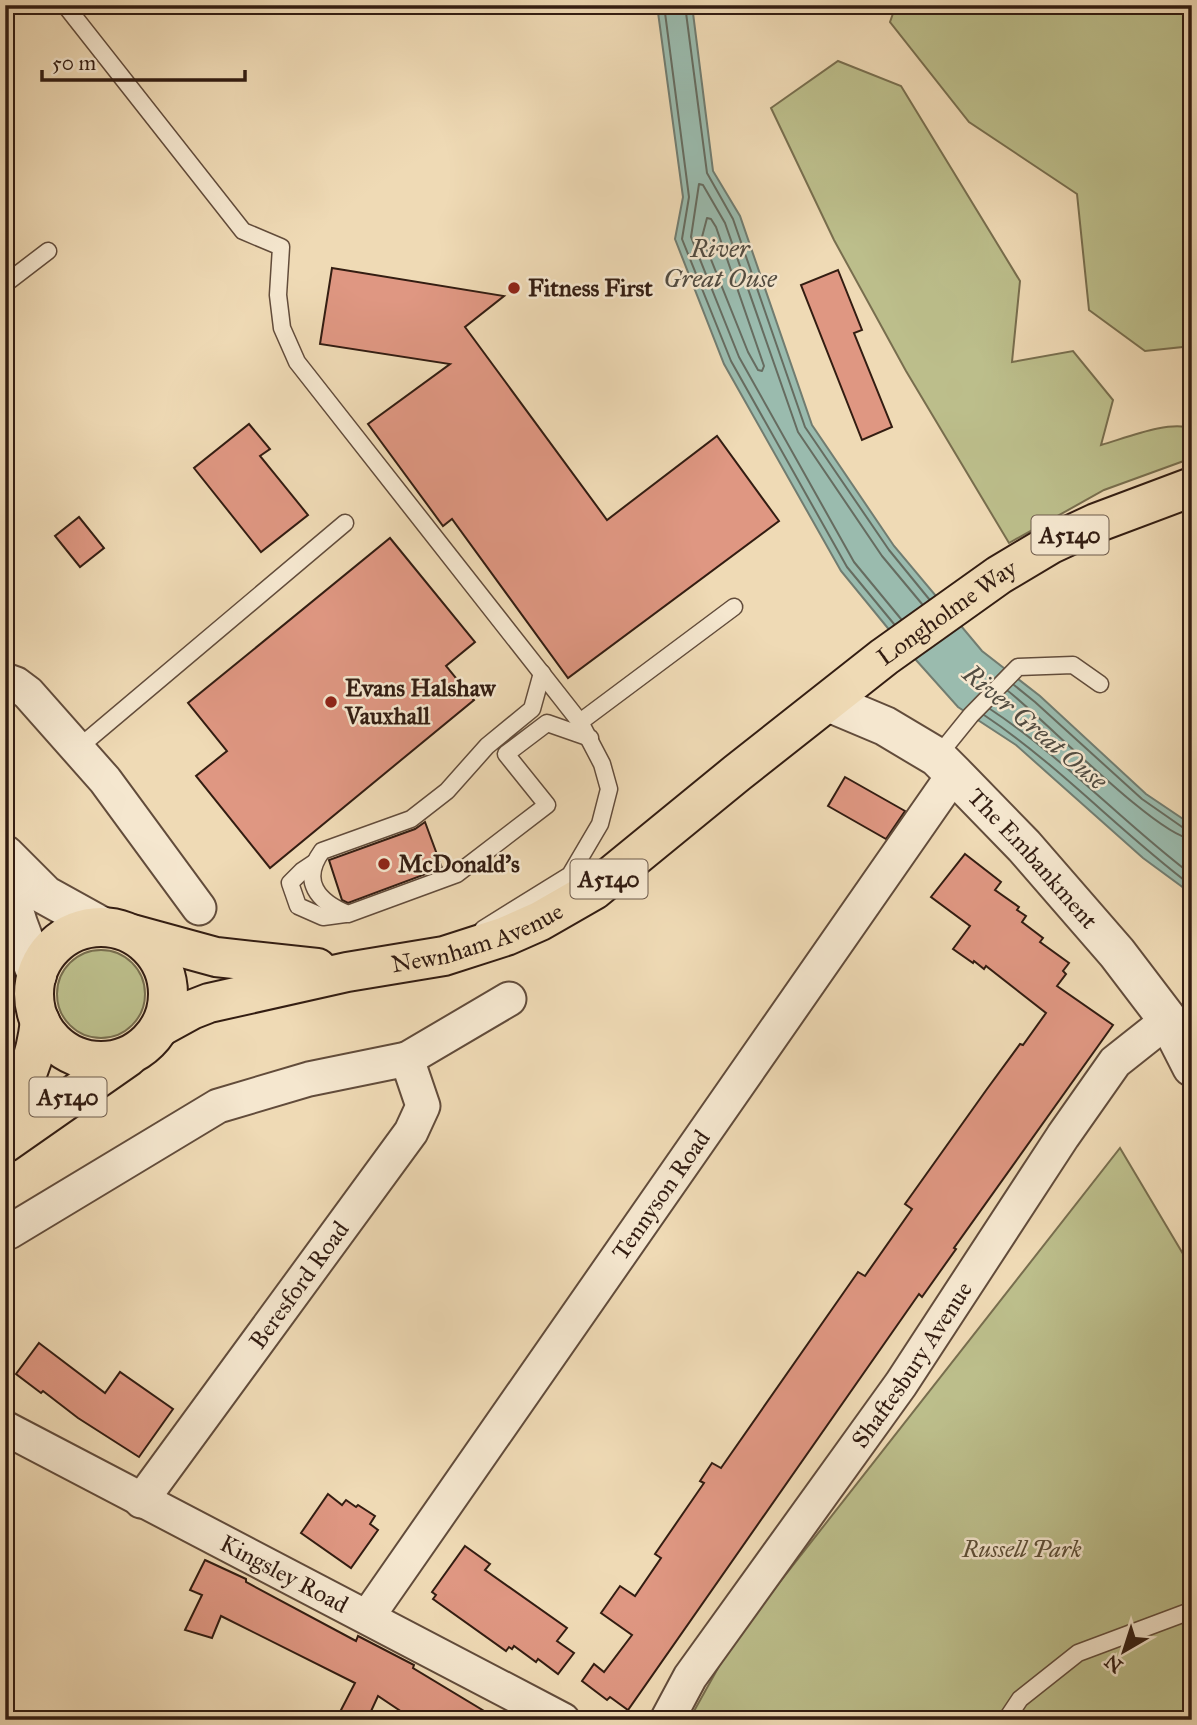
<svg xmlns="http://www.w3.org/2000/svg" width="1197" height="1725" viewBox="0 0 1197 1725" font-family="'IM FELL Great Primer',serif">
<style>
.green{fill:#bcbe8b;stroke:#786e4e;stroke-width:2}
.water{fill:#9abbae;stroke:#717c70;stroke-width:2}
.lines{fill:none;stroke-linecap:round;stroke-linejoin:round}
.shore{stroke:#666c60;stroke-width:2}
.building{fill:#df9782;stroke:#331d12;stroke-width:2}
.service-casing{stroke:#624c3b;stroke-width:19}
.minor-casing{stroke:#624c3b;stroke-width:37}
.tertiary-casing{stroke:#624c3b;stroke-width:42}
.primary-casing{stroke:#331d12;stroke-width:42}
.service{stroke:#f5e7cf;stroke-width:16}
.minor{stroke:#f5e7cf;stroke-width:33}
.tertiary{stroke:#f5e7cf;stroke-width:38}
.primary{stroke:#efdab5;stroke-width:38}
.poi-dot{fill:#8f2418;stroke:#f5e7cf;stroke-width:2.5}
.labels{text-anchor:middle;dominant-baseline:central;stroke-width:5;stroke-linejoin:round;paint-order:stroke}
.shield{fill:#f5e7cf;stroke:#6d5a4b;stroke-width:2}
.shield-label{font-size:23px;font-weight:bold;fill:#331d12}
.poi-label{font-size:24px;font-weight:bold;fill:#331d12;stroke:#f5e7cf;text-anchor:start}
.street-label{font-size:24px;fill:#331d12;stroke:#f5e7cf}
.park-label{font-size:24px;font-style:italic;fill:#5c4d36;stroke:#f5e7cf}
.water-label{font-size:26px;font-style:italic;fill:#524c41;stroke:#f5e7cf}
</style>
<rect width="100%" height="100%" fill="#efdab5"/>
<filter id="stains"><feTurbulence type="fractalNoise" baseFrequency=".00286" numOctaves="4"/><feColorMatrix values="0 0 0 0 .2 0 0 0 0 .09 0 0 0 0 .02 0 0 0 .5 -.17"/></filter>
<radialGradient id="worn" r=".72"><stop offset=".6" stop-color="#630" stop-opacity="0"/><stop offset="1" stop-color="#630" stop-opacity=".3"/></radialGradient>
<g class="green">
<polygon points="896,5 1192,5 1192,346 1145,351 1089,310 1077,194 969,122 890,22"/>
<path d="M838,61L901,86L1020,281L1012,362L1073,351L1113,400L1101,445C1123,439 1171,419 1192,429V458L1104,490L1009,543L906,371L834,240L771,108Z"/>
<circle cx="101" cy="994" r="44"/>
<polygon points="1120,1148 1192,1269 1192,1720 689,1720 732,1643"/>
</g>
<polygon class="water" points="657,5 692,5 713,171 740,216 812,425 894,546 982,651 1040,696 1146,794 1192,825 1192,894 1143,858 1016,745 958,707 891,632 841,571 724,364 675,239 683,197"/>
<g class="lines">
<g class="shore">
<polyline points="664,5 689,197 682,239 731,361 847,567 894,624"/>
<polyline points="685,5 707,173 733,219 805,427 889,550 929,599"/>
<polygon points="707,218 711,219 716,227 764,366 762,371 758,370 748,352 702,237"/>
<polyline points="901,619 854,562 739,357 691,237 699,184 703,185 725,223 798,432 882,556 922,604"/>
<polyline points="1014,685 1035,702 1142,799 1185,829 1192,830"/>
<path d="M1008,691C1043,718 1158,837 1192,839"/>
<path d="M990,709C1063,757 1122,822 1192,875"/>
<path d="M984,715C1059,765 1120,832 1192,886"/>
</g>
</g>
<g class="building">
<polygon points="332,268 504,296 465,327 607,520 717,436 779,521 568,678 452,519 443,526 368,424 450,364 320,344"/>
<polygon points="838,270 862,330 854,333 892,427 862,440 801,285"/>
<polygon points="249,424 270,449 260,456 308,515 261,552 194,468"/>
<polygon points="79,517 104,548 80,567 55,536"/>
<polygon points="390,538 475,642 446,666 474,700 270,868 196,776 227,751 188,703"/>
<polygon points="845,777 905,811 886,839 828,806"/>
<polygon points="425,822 442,868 348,903 342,900 329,860 415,829"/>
<polygon points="965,854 1001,882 995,890 1019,907 1017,910 1026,916 1022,922 1043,938 1040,942 1069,963 1063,971 1066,974 1057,986 1113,1025 954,1248 956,1249 922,1297 919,1294 628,1710 610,1697 607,1700 582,1681 594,1664 604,1672 632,1635 601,1613 620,1586 635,1596 661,1558 655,1554 704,1483 700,1481 712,1463 721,1468 858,1272 865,1276 912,1209 905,1204 987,1089 1020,1044 1023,1045 1046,1013 986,966 984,969 974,961 973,963 953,949 970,926 931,897"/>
<polygon points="39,1343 105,1393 120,1372 173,1409 139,1457 78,1418 43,1391 41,1393 16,1374"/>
<polygon points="328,1494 342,1505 346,1500 356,1507 358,1505 375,1516 370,1524 378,1530 351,1568 301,1533"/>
<polygon points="465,1546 490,1564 485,1570 567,1628 557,1641 574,1653 558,1674 538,1659 536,1662 514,1646 512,1649 509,1647 506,1651 433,1599 436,1595 432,1592"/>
<polygon points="205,1560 246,1579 246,1582 356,1641 358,1636 414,1665 413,1668 499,1720 414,1720 378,1696 367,1720 362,1720 340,1712 355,1683 221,1616 212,1638 185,1630 202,1595 190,1590"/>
</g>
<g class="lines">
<defs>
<g id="service">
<polyline points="65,5 243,231 281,247 278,295 282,328 297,362 580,722 602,764 609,789 600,824 570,875 483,929"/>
<polyline points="5,284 48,251"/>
<path d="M542,673L532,709L487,746L447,791L411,819L322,851C300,881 318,902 348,914L457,874L547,805L506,754L547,723L590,738"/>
<polyline points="580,722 734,607"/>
<polyline points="77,749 345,523"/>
<polyline points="937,757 971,715 1018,667 1073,665 1100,684"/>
<polyline points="314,863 302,871 290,883 298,906 323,917 345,914"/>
<polyline points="1006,1720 1020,1699 1078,1653 1185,1613 1192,1615"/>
</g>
<g id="minor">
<polyline points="5,680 16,684 28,693 105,780 199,908"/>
<polyline points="407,1059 509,999"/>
<polyline points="9,1232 218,1106 309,1079 407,1059 423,1106 411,1132 141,1501"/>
<path id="s1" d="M5,1428L563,1720"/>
<path id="s2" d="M368,1616L954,774"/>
<path id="s3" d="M667,1720L690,1677L901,1384L1063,1136L1115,1062L1168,1020"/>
</g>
<g id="tertiary">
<path id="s4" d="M828,702L885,726L937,757L954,774L1024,846L1117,953L1168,1020L1192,1067"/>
<polyline points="5,855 45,895 101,926"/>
<polyline points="5,881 18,924 37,975"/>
</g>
<g id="primary">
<circle cx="101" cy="994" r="67"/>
<polyline points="132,934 216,957 317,968"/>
<path id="s5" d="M160,1027L191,1010L209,1003L347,972L444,956L506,936L540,921L594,890L737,773L884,657L999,575L1051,544L1096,523L1192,487"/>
<path d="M5,1114C26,1078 35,1063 40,1021"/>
<polyline points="5,1143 128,1057"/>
</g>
</defs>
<use href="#service" class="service-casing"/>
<use href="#minor" class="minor-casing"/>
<use href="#tertiary" class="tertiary-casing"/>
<use href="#primary" class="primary-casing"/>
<use href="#service" class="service"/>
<use href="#minor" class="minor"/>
<use href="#tertiary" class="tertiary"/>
<use href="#primary" class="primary"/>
</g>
<g class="poi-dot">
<circle cx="514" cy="288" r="7"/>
<circle cx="331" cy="702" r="7"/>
<circle cx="384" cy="864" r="7"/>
</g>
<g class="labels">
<g class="shield">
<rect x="1031.5" y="515.5" width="77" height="39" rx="5"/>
<rect x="570.5" y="859.5" width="77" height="39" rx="5"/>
<rect x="29.5" y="1077.5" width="77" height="39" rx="5"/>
</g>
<g class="shield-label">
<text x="1070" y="535">A5140</text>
<text x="609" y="879">A5140</text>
<text x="68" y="1097">A5140</text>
</g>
<g class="poi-label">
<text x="528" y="288">Fitness First</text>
<text x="345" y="688">Evans Halshaw<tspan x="345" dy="28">Vauxhall</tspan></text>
<text x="398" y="864">McDonald's</text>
</g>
<g class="street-label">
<text stroke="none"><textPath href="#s5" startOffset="908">Longholme Way</textPath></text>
<text stroke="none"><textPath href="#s4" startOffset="262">The Embankment</textPath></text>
<text stroke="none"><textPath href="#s5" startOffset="331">Newnham Avenue</textPath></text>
<text stroke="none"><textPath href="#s2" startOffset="513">Tennyson Road</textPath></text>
<text transform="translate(299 1285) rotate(-54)">Beresford Road</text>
<text stroke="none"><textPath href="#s3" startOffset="432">Shaftesbury Avenue</textPath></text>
<text stroke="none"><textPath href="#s1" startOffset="315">Kingsley Road</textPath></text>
</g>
<g class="park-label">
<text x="1022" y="1549">Russell Park</text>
</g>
<g class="water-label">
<text x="720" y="248">River<tspan x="720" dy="30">Great Ouse</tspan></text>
<text transform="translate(1035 727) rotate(40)">River Great Ouse</text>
</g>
</g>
<rect width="1197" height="1725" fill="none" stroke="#efdab5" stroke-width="28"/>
<rect x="7" y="7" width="1183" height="1711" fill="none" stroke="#331d12" stroke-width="3.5"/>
<rect x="14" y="14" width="1169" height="1697" fill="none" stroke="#331d12" stroke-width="2"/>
<g transform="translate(1124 1651) rotate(219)" stroke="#f5e7cf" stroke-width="5" paint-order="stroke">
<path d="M0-5L12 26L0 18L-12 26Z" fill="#331d12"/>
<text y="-10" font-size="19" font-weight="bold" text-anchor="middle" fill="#331d12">N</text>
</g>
<path d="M42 70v10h203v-10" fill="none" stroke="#331d12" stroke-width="3.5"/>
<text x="52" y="70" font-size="21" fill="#331d12" stroke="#f5e7cf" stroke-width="5" paint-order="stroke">50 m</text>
<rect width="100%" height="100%" filter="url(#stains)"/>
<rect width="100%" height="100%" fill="url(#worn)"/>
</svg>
